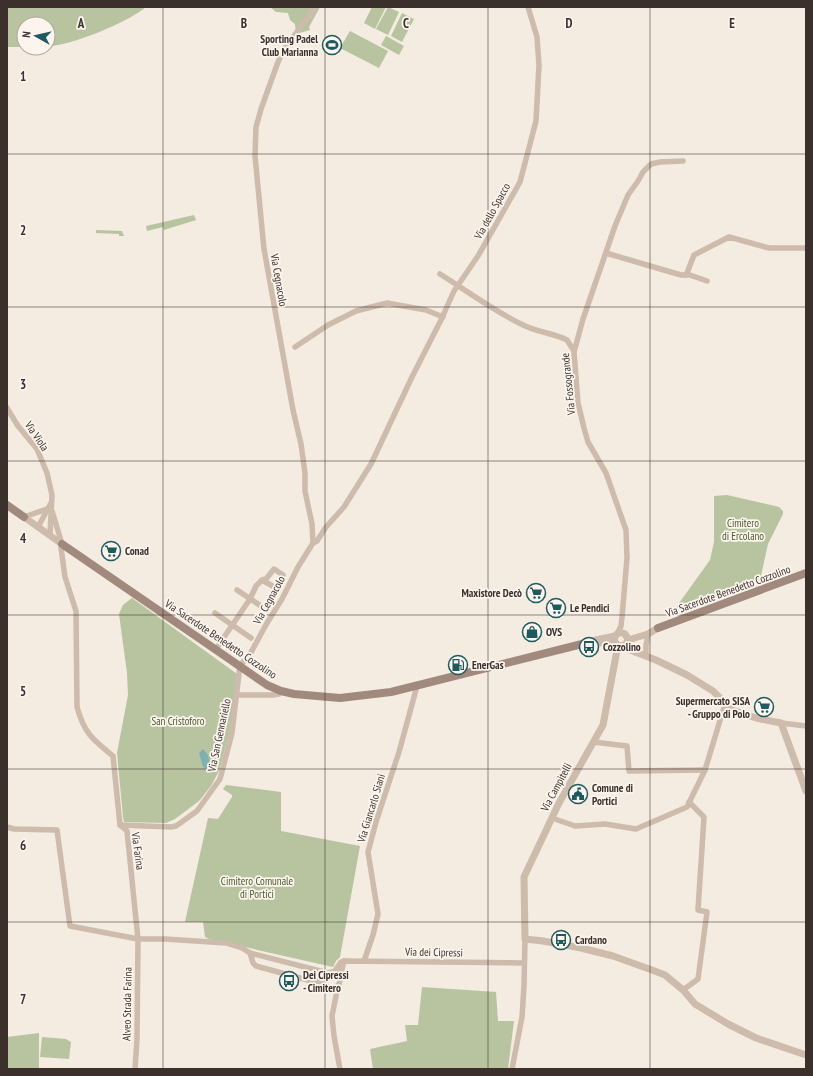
<svg xmlns="http://www.w3.org/2000/svg" width="813" height="1076" viewBox="0 0 813 1076" font-family="'PT Sans Narrow',sans-serif">
<style>
.green{fill:#b8c4a0}
.water{fill:#7fb0b2}
.lines{fill:none;stroke-linecap:round;stroke-linejoin:round}
.motorway-tunnel{stroke:#cfc6bd;stroke-width:10;stroke-dasharray:10 5;stroke-linecap:butt}
.minor{stroke:#cdbbac;stroke-width:5.5}
.tertiary{stroke:#cdbbac;stroke-width:7}
.secondary{stroke:#a18a7d;stroke-width:8}
.grid{fill:none;stroke:#3b302b;stroke-width:1;stroke-opacity:0.55}
.labels{text-anchor:middle;dominant-baseline:central;stroke-width:3.5;stroke-linejoin:round;paint-order:stroke}
.poi-label{font-size:11px;font-weight:bold;fill:#3b302b;stroke:#fbf5ee;text-anchor:start}
.street-label{font-size:11px;fill:#3b302b;stroke:#fbf5ee}
.park-label{font-size:11px;fill:#4a5a2e;stroke:#fbf5ee}
.grid-label{font-size:13px;text-anchor:middle;font-weight:bold;fill:#3b302b;stroke:#fbf5ee;stroke-width:3.5;stroke-linejoin:round;paint-order:stroke}
</style>
<rect width="100%" height="100%" fill="#f4ebe1"/>
<g class="green">
<path d="M7,7H146C128,22 71,46 48,46V24H24V47H7Z"/>
<polygon points="270,7 320,7 309,27 310,30 296,34 295,24 290,20 288,13 276,12"/>
<polygon points="372,7 386,7 375,29 364,23"/>
<polygon points="388,7 399,12 388,35 376,29"/>
<polygon points="402,13 414,19 402,42 391,36"/>
<polygon points="350,31 388,51 379,68 340,48"/>
<polygon points="386,36 404,46 399,55 381,45"/>
<polygon points="194,215 196,220 164,230 163,227 147,231 146,226"/>
<polygon points="96,230 122,231 124,236 119,236 119,234 96,233"/>
<polygon points="727,495 779,507 783,511 783,514 768,544 760,580 677,609 677,606 710,560 714,542 714,496"/>
<polygon points="132,598 237,674 230,731 219,771 211,786 199,801 175,819 166,823 124,822 123,817 117,753 128,695 127,673 119,614 123,605"/>
<polygon points="226,785 281,792 281,831 360,846 340,957 336,961 333,967 209,939 205,937 203,922 185,922 208,818 218,819 232,797 232,795 223,789"/>
<polygon points="422,987 496,992 498,1021 514,1021 508,1069 373,1069 370,1049 407,1041 405,1025 418,1025"/>
<polygon points="39,1033 39,1069 7,1069 7,1037"/>
<polygon points="42,1037 66,1039 71,1042 69,1059 40,1057"/>
</g>
<polygon class="water" points="203,749 208,755 210,763 207,769 203,767 199,753"/>
<g class="lines">
<polyline class="motorway-tunnel" points="805,1069 806,1069"/>
<g class="minor">
<polyline points="606,253 681,275 685,275 687,273 694,255 729,237 769,248 806,248"/>
<path d="M440,274C467,291 494,311 523,325C537,332 553,333 567,340L574,351"/>
<polyline points="685,275 690,275 707,281"/>
<polyline points="295,347 328,325 356,311 387,303 426,310 443,317"/>
<polyline points="7,408 18,426 37,449 47,473 52,495 50,535"/>
<polyline points="24,517 47,509"/>
<polyline points="38,527 51,503"/>
<polyline points="313,543 312,524 305,491 305,473 301,444 293,410 264,249 255,156 256,127 261,109 278,62 284,49 316,7"/>
<polyline points="237,590 267,610"/>
<polyline points="215,613 251,638"/>
<polyline points="617,634 621,626 622,617 627,558 626,530 606,473 588,442 584,428 578,403 574,352 583,319 615,226 628,195 638,181 643,172 651,164 660,162 683,161"/>
<polyline points="216,649 250,599 256,586 262,580 276,588 283,575 274,569 266,579 262,580"/>
<polyline points="646,656 646,646 648,634"/>
<polyline points="237,695 273,695 279,694 281,691"/>
<polyline points="781,723 806,726"/>
<polyline points="593,742 627,746 629,771 705,770"/>
<polyline points="552,818 575,826 605,824 636,829 687,807 705,770 725,704"/>
<polyline points="120,825 171,827 176,826 197,811 220,779 232,733 240,665 249,656 267,623 282,599 298,567 313,543 317,541 326,527 344,507 371,464 412,377 441,320 454,291 478,256 520,182 536,121 539,65 537,37 528,7"/>
<path d="M7,827L14,829L57,830L70,926L138,939L127,831L120,825L113,756C93,740 84,733 77,707L76,611L65,577L61,548L62,544L52,511"/>
<polyline points="250,953 253,963 256,966 311,981 324,982"/>
<polyline points="364,961 373,935 378,914 368,852 376,822 399,752 417,686"/>
<circle cx="332" cy="980" r="8"/>
<polyline points="334,972 341,962 344,961 524,963"/>
<polyline points="340,977 344,961"/>
<polyline points="338,986 332,1016 334,1036 340,1069"/>
<polyline points="683,990 698,979 707,912 698,910 704,817 689,802"/>
<polyline points="135,1069 137,1039 138,939 165,939 226,943 242,948 250,953 328,973"/>
<polyline points="512,1069 522,1017 524,986 525,939"/>
</g>
<g class="tertiary">
<polyline points="24,517 62,544"/>
<polyline points="596,640 615,636"/>
<polyline points="628,640 648,634 658,628"/>
<polyline points="590,642 616,644"/>
<polyline points="618,645 603,725 559,803 524,877 525,939 543,941 581,948 613,956 652,970 665,975 683,990 695,1004 728,1024 756,1038 806,1055"/>
<path d="M622,646L626,644L628,639L625,634C617,630 611,638 617,645L656,660L687,675L713,691L732,710L756,718L781,723L806,791"/>
</g>
<g class="secondary">
<polyline points="7,505 24,517"/>
<polyline points="62,544 267,685 281,691 294,694 340,698 391,692 590,642"/>
<polyline points="658,628 806,573"/>
</g>
</g>
<path class="grid" d="M163,7V1069M325,7V1069M488,7V1069M650,7V1069M7,154H806M7,307H806M7,461H806M7,615H806M7,769H806M7,922H806"/>
<defs>
<symbol id="stadium-ring" viewBox="-11 -11 22 22"><circle r="9.5" fill="#fbf5ee" stroke="#1f5a5e" stroke-width="1.5"/><path d="M0-5a6.5 5 0 1 0 0 10a6.5 5 0 1 0 0-10ZM-3.5-1.8h7v3.6h-7Z" fill="#1f5a5e"/></symbol>
<symbol id="supermarket-ring" viewBox="-11 -11 22 22"><circle r="9.5" fill="#fbf5ee" stroke="#1f5a5e" stroke-width="1.5"/><path d="M-6-5.5h2.5l.6 2H6L4.5 2H-2.5L-4.4-4H-6ZM-1.5 3.2a1.3 1.3 0 1 0 .1 0ZM3 3.2a1.3 1.3 0 1 0 .1 0Z" fill="#1f5a5e"/></symbol>
<symbol id="shop-ring" viewBox="-11 -11 22 22"><circle r="9.5" fill="#fbf5ee" stroke="#1f5a5e" stroke-width="1.5"/><path d="M-5-2.5h2.3a2.7 3.5 0 0 1 5.4 0H5L5.5 6h-11ZM-1.5-2.5h3a1.5 2.3 0 0 0-3 0Z" fill="#1f5a5e"/></symbol>
<symbol id="bus-ring" viewBox="-11 -11 22 22"><circle r="9.5" fill="#fbf5ee" stroke="#1f5a5e" stroke-width="1.5"/><path d="M-5-6H5V4H4V6H2V4H-2V6H-4V4H-5ZM-3.5-4V0h7V-4ZM-3.5 1.2v1.5H-2V1.2ZM2 1.2v1.5H3.5V1.2Z" fill="#1f5a5e"/></symbol>
<symbol id="fuel-ring" viewBox="-11 -11 22 22"><circle r="9.5" fill="#fbf5ee" stroke="#1f5a5e" stroke-width="1.5"/><path d="M-5.5-6h7V0h2V4h1.3V-2.5L3-4.5l.8-.8L6-3V5H2.5V1h-1V6h-7ZM-4.2-4.7v3.2H.2V-4.7Z" fill="#1f5a5e"/></symbol>
<symbol id="civic-ring" viewBox="-11 -11 22 22"><circle r="9.5" fill="#fbf5ee" stroke="#1f5a5e" stroke-width="1.5"/><path d="M-.6-6.5H3V-4.5H.6V-3L4-1V1h2V6H-6V1h2V-1L-.6-3ZM-1.2 2.5V6h2.4V2.5Z" fill="#1f5a5e"/></symbol>
</defs>
<g fill-rule="evenodd">
<use href="#stadium-ring" x="321" y="34" width="22" height="22"/>
<use href="#supermarket-ring" x="100" y="540" width="22" height="22"/>
<use href="#supermarket-ring" x="525" y="582" width="22" height="22"/>
<use href="#supermarket-ring" x="545" y="597" width="22" height="22"/>
<use href="#shop-ring" x="521" y="621" width="22" height="22"/>
<use href="#bus-ring" x="578" y="636" width="22" height="22"/>
<use href="#fuel-ring" x="447" y="654" width="22" height="22"/>
<use href="#supermarket-ring" x="753" y="696" width="22" height="22"/>
<use href="#civic-ring" x="567" y="783" width="22" height="22"/>
<use href="#bus-ring" x="550" y="929" width="22" height="22"/>
<use href="#bus-ring" x="278" y="970" width="22" height="22"/>
</g>
<g class="labels">
<g class="poi-label">
<text x="318" y="39" text-anchor="end">Sporting Padel<tspan x="318" dy="13">Club Marianna</tspan></text>
<text x="125" y="551">Conad</text>
<text x="522" y="593" text-anchor="end">Maxistore Decò</text>
<text x="570" y="608">Le Pendici</text>
<text x="546" y="632">OVS</text>
<text x="603" y="647">Cozzolino</text>
<text x="472" y="665">EnerGas</text>
<text x="750" y="701" text-anchor="end">Supermercato SISA<tspan x="750" dy="13">- Gruppo di Polo</tspan></text>
<text x="592" y="788">Comune di<tspan x="592" dy="13">Portici</tspan></text>
<text x="575" y="940">Cardano</text>
<text x="303" y="975">Dei Cipressi<tspan x="303" dy="13">- Cimitero</tspan></text>
</g>
<g class="street-label">
<text transform="translate(492 211) rotate(-61)">Via dello Spacco</text>
<text transform="translate(279 280) rotate(80)">Via Cegnacolo</text>
<text transform="translate(568 384) rotate(-96)">Via Fossogrande</text>
<text transform="translate(37 436) rotate(56)">Via Viola</text>
<text transform="translate(728 591) rotate(-20)">Via Sacerdote Benedetto Cozzolino</text>
<text transform="translate(269 600) rotate(-61)">Via Cegnacolo</text>
<text transform="translate(221 639) rotate(34)">Via Sacerdote Benedetto Cozzolino</text>
<text transform="translate(219 735) rotate(-78)">Via San Gennariello</text>
<text transform="translate(556 787) rotate(-62)">Via Campitelli</text>
<text transform="translate(371 808) rotate(-73)">Via Giancarlo Siani</text>
<text transform="translate(138 851) rotate(82)">Via Farina</text>
<text transform="translate(434 952) rotate(1)">Via dei Cipressi</text>
<text transform="translate(127 1004) rotate(-89)">Alveo Strada Farina</text>
</g>
<g class="park-label">
<text x="743" y="523">Cimitero<tspan x="743" dy="13">di Ercolano</tspan></text>
<text x="178" y="721">San Cristoforo</text>
<text x="257" y="881">Cimitero Comunale<tspan x="257" dy="13">di Portici</tspan></text>
</g>
</g>
<g class="grid-label">
<text x="81" y="28">A</text>
<text x="244" y="28">B</text>
<text x="406" y="28">C</text>
<text x="569" y="28">D</text>
<text x="732" y="28">E</text>
<text x="23" y="81">1</text>
<text x="23" y="235">2</text>
<text x="23" y="389">3</text>
<text x="23" y="543">4</text>
<text x="23" y="696">5</text>
<text x="23" y="850">6</text>
<text x="23" y="1004">7</text>
</g>
<rect width="813" height="1076" fill="none" stroke="#3b302b" stroke-width="16"/>
<g transform="translate(36 36) rotate(278)"><circle r="19" fill="#fbf5ee" stroke="#aea6a0"/>
<path d="M0-3L7 15L0 10L-7 15Z" fill="#1f5a5e"/>
<text y="-6" font-size="11" font-weight="bold" text-anchor="middle" fill="#3b302b">N</text>
</g>
</svg>
